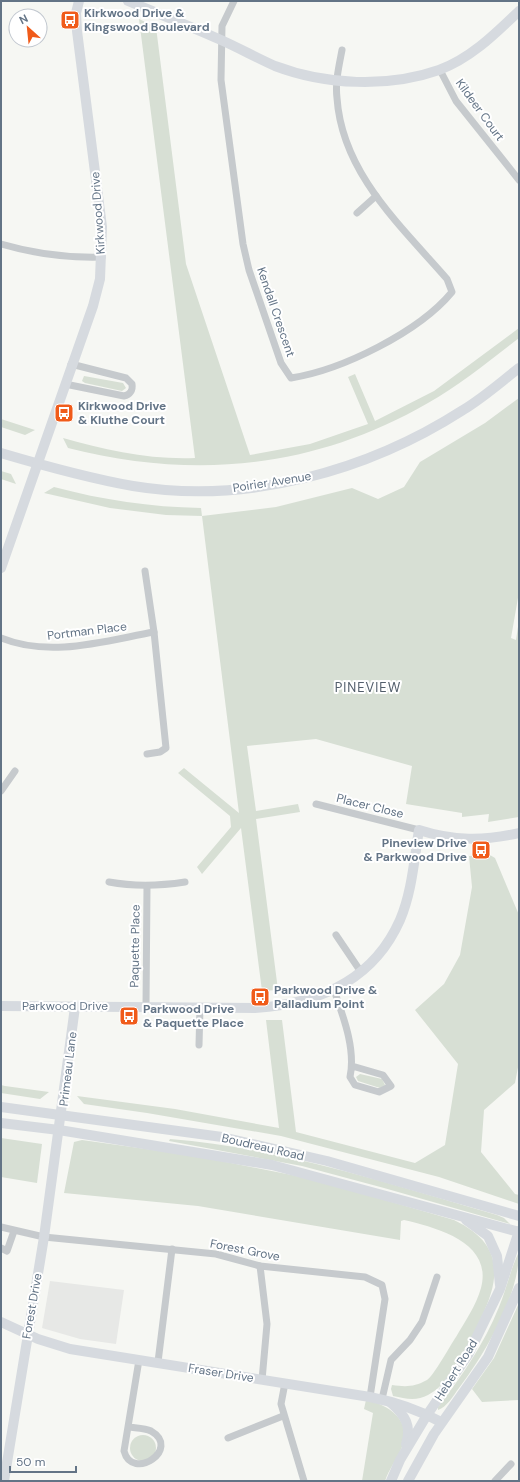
<svg xmlns="http://www.w3.org/2000/svg" width="520" height="1482" viewBox="0 0 520 1482" font-family="'DM Sans',sans-serif">
<style>
.built{fill:#e7e8e6}
.green{fill:#d7dfd4}
.lines{fill:none;stroke-linecap:round;stroke-linejoin:round}
.street{stroke:#c6cacd;stroke-width:7}
.secondary{stroke:#d6dadf;stroke-width:10}
.labels{text-anchor:middle;dominant-baseline:central;stroke-width:4;stroke-linejoin:round;paint-order:stroke}
.poi-label{font-size:12px;font-weight:bold;fill:#637486;stroke:#fff;text-anchor:start}
.street-label{font-size:12px;fill:#637486;stroke:#fff}
.neighbourhood-label{font-size:13px;letter-spacing:1px;fill:#525e6b;stroke:#fff}
</style>
<rect width="100%" height="100%" fill="#f6f7f3"/>
<polygon class="built" points="50,1281 124,1290 116,1344 80,1339 42,1328"/>
<g class="green">
<path d="M139,19L156,27L186,264L250,455L310,444L368,424L348,377L355,374L375,421L434,391L519,328V338C489,361 460,385 428,403C313,469 195,480 68,448L63,438C105,450 151,460 195,458Z"/>
<polygon points="84,376 123,383 126,388 122,391 85,383 82,381"/>
<path d="M519,398V592L511,638L516,640L519,620V817L488,822L489,814L462,817V813L406,804L412,766L316,739L247,746L256,811L298,804L300,812L256,819L278,990L262,991L241,828L202,874L197,867L231,827L230,816L178,773L184,768L239,813L202,516L166,515L110,508L44,493L54,487C103,500 150,507 201,508L202,516L276,507L352,488L378,499L404,487L420,462L485,423Z"/>
<polygon points="1,419 35,430 25,435 1,427"/>
<polygon points="1,471 11,474 16,484 1,479"/>
<polygon points="490,855 495,858 519,915 519,1062 515,1083 484,1110 481,1152 515,1194 519,1195 519,1204 439,1177 281,1136 147,1113 84,1104 77,1096 175,1109 279,1128 266,1020 282,1020 296,1132 415,1163 445,1145 458,1064 415,1010 444,984 460,955 472,887 469,856"/>
<polygon points="360,1074 382,1079 385,1085 380,1088 358,1081 356,1077"/>
<polygon points="1,1085 5,1086 49,1092 40,1099 1,1093"/>
<polygon points="1,1138 42,1144 37,1183 1,1177"/>
<path d="M170,1139C282,1148 390,1184 497,1215L504,1218L510,1224L384,1188L302,1166L169,1141Z"/>
<path d="M82,1140L196,1156L312,1179L454,1220C502,1243 502,1275 481,1318C476,1330 470,1342 463,1353C454,1368 444,1387 428,1395C417,1401 406,1399 393,1396L391,1389L392,1385C406,1387 414,1387 427,1380C433,1377 451,1344 456,1337C465,1321 476,1306 481,1288C493,1242 437,1228 404,1220L401,1221L400,1240L198,1206L64,1193L74,1142Z"/>
<path d="M519,1252C519,1296 485,1354 459,1388C453,1396 447,1407 438,1410V1407C462,1376 484,1344 499,1307C506,1291 511,1267 519,1252Z"/>
<polygon points="519,1303 519,1400 482,1402 472,1389 494,1358"/>
<path d="M366,1400C388,1404 413,1421 402,1447C397,1459 389,1469 385,1481H362L373,1413L364,1409Z"/>
<circle cx="143" cy="1448" r="13"/>
</g>
<g class="lines">
<g class="street">
<path d="M234,1L222,26L221,80L243,244L249,270L281,363L291,378C342,370 419,332 452,292L447,279C401,226 342,173 337,98C335,82 339,66 342,50"/>
<polyline points="440,70 456,101 519,180"/>
<polyline points="357,213 376,196"/>
<path d="M1,244C35,254 67,258 102,257"/>
<path d="M65,384L124,396C130,395 133,390 132,384L126,378L71,364"/>
<polyline points="145,571 154,632 166,748 160,752 147,754"/>
<path d="M1,638C50,658 104,641 154,632"/>
<polyline points="1,791 15,771"/>
<polyline points="316,804 419,830"/>
<path d="M109,882C136,887 159,886 185,882"/>
<polyline points="336,935 361,972"/>
<path d="M334,990C343,1016 356,1049 350,1077L355,1085L379,1092L391,1086L383,1075L352,1066"/>
<polyline points="146,1006 147,886"/>
<polyline points="199,1045 200,1007"/>
<polyline points="1,1227 44,1237 216,1254 260,1266 365,1277 382,1285 385,1299 370,1397"/>
<polyline points="1,1248 7,1251 14,1231"/>
<polyline points="260,1266 267,1324 262,1380"/>
<polyline points="158,1362 172,1249"/>
<polyline points="285,1383 281,1404 304,1481"/>
<polyline points="382,1399 391,1360 410,1340 422,1322 437,1277"/>
<path d="M129,1427C136,1428 145,1428 151,1431C182,1449 132,1482 124,1451L139,1360"/>
<polyline points="228,1438 283,1416"/>
<polyline points="495,1481 511,1464"/>
</g>
<g class="secondary">
<path d="M128,1C159,14 190,26 221,40C239,48 257,58 275,66C325,85 388,88 439,70C471,58 495,34 519,11"/>
<path d="M1,453C45,466 88,478 133,486C247,505 368,471 463,410C483,398 501,382 519,368"/>
<polyline points="1,568 93,306 100,279 102,227 77,31 76,13 79,1"/>
<path d="M1,1006L255,1008C318,1004 373,981 400,920C412,892 414,860 419,830C453,841 484,841 519,833"/>
<polyline points="1,1107 222,1137 327,1161 519,1216"/>
<polyline points="1,1123 59,1130 272,1165 519,1232"/>
<polyline points="466,1220 488,1236 497,1256 500,1285"/>
<path d="M1,1322L38,1339L70,1349L370,1397C395,1402 419,1410 441,1422"/>
<path d="M391,1403C405,1415 412,1426 406,1444"/>
<polyline points="4,1481 44,1237 75,1007"/>
<polyline points="391,1481 400,1460 427,1415 468,1355 500,1289 519,1231"/>
<polyline points="408,1481 434,1434 488,1357 519,1288"/>
</g>
</g>
<defs>
<symbol id="bus-square" viewBox="-11 -11 22 22"><rect x="-9" y="-9" width="18" height="18" rx="4" fill="#f05b1a" stroke="#fff"/><path d="M-5-6H5V4H4V6H2V4H-2V6H-4V4H-5ZM-3.5-4V0h7V-4ZM-3.5 1.2v1.5H-2V1.2ZM2 1.2v1.5H3.5V1.2Z" fill="#fff"/></symbol>
</defs>
<g fill-rule="evenodd">
<use href="#bus-square" x="59" y="9" width="22" height="22"/>
<use href="#bus-square" x="53" y="402" width="22" height="22"/>
<use href="#bus-square" x="470" y="839" width="22" height="22"/>
<use href="#bus-square" x="249" y="986" width="22" height="22"/>
<use href="#bus-square" x="118" y="1005" width="22" height="22"/>
</g>
<g class="labels">
<g class="poi-label">
<text x="84" y="13">Kirkwood Drive &amp;<tspan x="84" dy="14">Kingswood Boulevard</tspan></text>
<text x="78" y="406">Kirkwood Drive<tspan x="78" dy="14">&amp; Kluthe Court</tspan></text>
<text x="467" y="843" text-anchor="end">Pineview Drive<tspan x="467" dy="14">&amp; Parkwood Drive</tspan></text>
<text x="274" y="990">Parkwood Drive &amp;<tspan x="274" dy="14">Palladium Point</tspan></text>
<text x="143" y="1009">Parkwood Drive<tspan x="143" dy="14">&amp; Paquette Place</tspan></text>
</g>
<g class="street-label">
<text transform="translate(480 110) rotate(54)">Kildeer Court</text>
<text transform="translate(98 213) rotate(-94)">Kirkwood Drive</text>
<text transform="translate(276 312) rotate(71)">Kendall Crescent</text>
<text transform="translate(272 482) rotate(-9)">Poirier Avenue</text>
<text transform="translate(87 631) rotate(-7)">Portman Place</text>
<text transform="translate(370 806) rotate(14)">Placer Close</text>
<text transform="translate(135 946) rotate(-89)">Paquette Place</text>
<text x="65" y="1006">Parkwood Drive</text>
<text transform="translate(68 1069) rotate(-83)">Primeau Lane</text>
<text transform="translate(263 1147) rotate(13)">Boudreau Road</text>
<text transform="translate(245 1250) rotate(11)">Forest Grove</text>
<text transform="translate(32 1306) rotate(-80)">Forest Drive</text>
<text transform="translate(456 1370) rotate(-58)">Hebert Road</text>
<text transform="translate(221 1373) rotate(9)">Fraser Drive</text>
</g>
<g class="neighbourhood-label">
<text x="368" y="687">PINEVIEW</text>
</g>
</g>
<rect width="520" height="1482" fill="none" stroke="#637486" stroke-width="4"/>
<g transform="translate(28 28) rotate(333)"><circle r="19" fill="#ffffff" stroke="#c1c7cf"/>
<path d="M0-3L7 15L0 10L-7 15Z" fill="#f05b1a"/>
<text y="-6" font-size="11" font-weight="bold" text-anchor="middle" fill="#637486">N</text>
</g>
<path d="M10 1466v6h66v-6" fill="none" stroke="#637486" stroke-width="2"/>
<text x="16" y="1466" font-size="12" fill="#637486" stroke="#ffffff" stroke-width="3" paint-order="stroke">50 m</text>
</svg>
